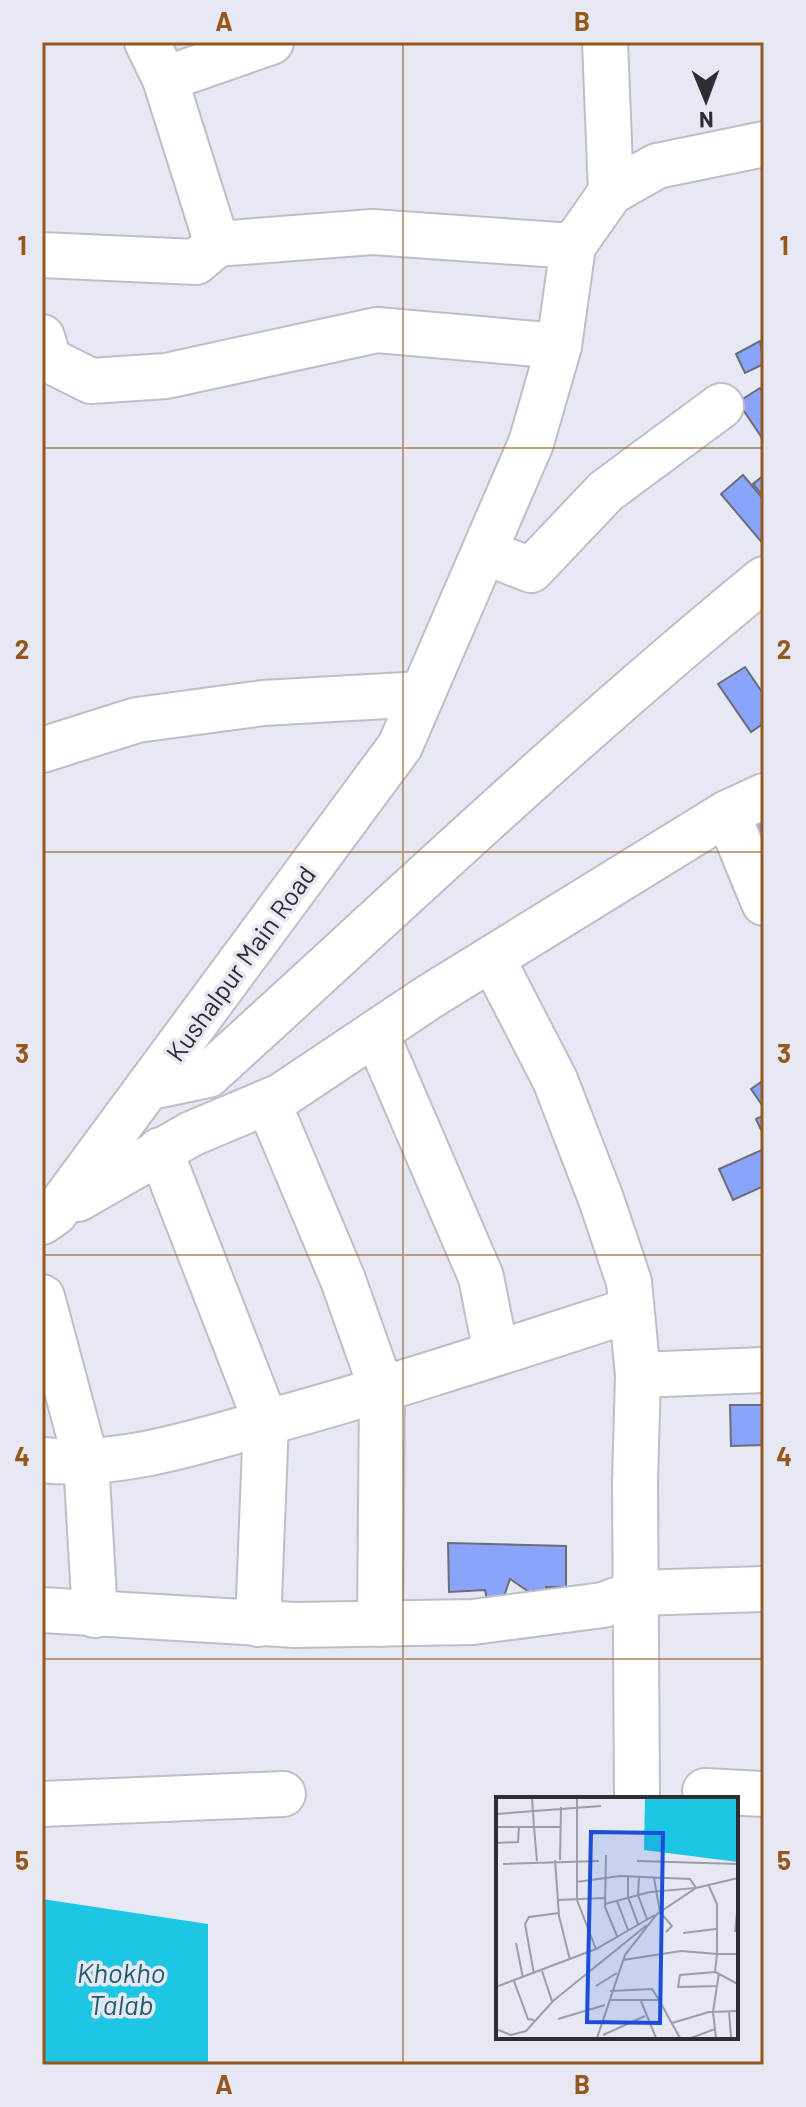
<svg xmlns="http://www.w3.org/2000/svg" width="806" height="2107" viewBox="0 0 806 2107" font-family="Barlow,sans-serif">
<style>
.water{fill:#1dc7e4}
.building{fill:#8ba4fb;stroke:#6a6d75;stroke-width:2}
.lines{fill:none;stroke-linecap:round;stroke-linejoin:round}
.minor-casing{stroke:#bcbfc9;stroke-width:48}
.minor{stroke:#fff;stroke-width:44}
.grid{fill:none;stroke:#95571b;stroke-width:2;stroke-opacity:0.55}
.labels{text-anchor:middle;dominant-baseline:central;stroke-width:7;stroke-linejoin:round;paint-order:stroke}
.street-label{font-size:26px;fill:#2d2e32;stroke:#e6e9f3}
.water-label{font-size:28px;font-style:italic;fill:#205d69;stroke:#e6e9f3}
.inset-road{fill:none;stroke:#9c9ea6;stroke-width:2}
.view{fill:#1d4ed8;fill-opacity:0.15;stroke:#1d4ed8;stroke-width:4}
.inset-edge{fill:none;stroke:#2d2e32;stroke-width:4}
.neatline{fill:none;stroke:#95571b;stroke-width:3}
.grid-label{font-size:26px;text-anchor:middle;font-weight:bold;fill:#95571b}
</style>
<rect width="100%" height="100%" fill="#e6e9f3"/>
<polygon class="water" points="42,1899 208,1924 208,2065 42,2065"/>
<g class="building">
<polygon points="760,341 764,364 745,373 736,354"/>
<polygon points="760,388 764,394 762,438 738,402"/>
<polygon points="743,475 764,500 764,545 721,494"/>
<polygon points="764,475 764,497 753,484"/>
<polygon points="745,667 764,695 764,723 751,732 718,684"/>
<polygon points="764,808 764,838 760,839 750,813"/>
<polygon points="764,1080 764,1103 762,1105 751,1089"/>
<polygon points="764,1115 764,1133 763,1134 756,1119"/>
<polygon points="764,1149 764,1186 733,1200 719,1169"/>
<polygon points="730,1405 764,1405 764,1445 731,1446"/>
<polygon points="448,1543 566,1546 566,1587 546,1587 548,1594 535,1596 510,1579 504,1596 487,1600 485,1590 449,1592"/>
</g>
<g class="lines">
<defs>
<g id="minor">
<polyline points="147,42 165,79 217,244"/>
<polyline points="165,79 271,42"/>
<polyline points="611,192 657,166 764,144"/>
<polyline points="42,255 196,262 217,244 372,232 573,246"/>
<polyline points="42,337 49,360 91,381 166,376 377,330 559,346"/>
<polyline points="485,552 531,570 606,491 721,406"/>
<polyline points="42,750 137,720 263,703 422,694"/>
<polyline points="727,813 764,903"/>
<polyline points="492,958 555,1080 601,1199 629,1282 638,1375 635,1481 637,1799"/>
<polyline points="376,1033 481,1277 496,1353"/>
<path d="M151,1087L208,1075C392,908 572,736 764,579"/>
<polyline points="268,1102 343,1280 382,1390 380,1624"/>
<polyline points="160,1150 266,1422 258,1624"/>
<polyline points="78,1199 191,1134 281,1096 429,997 727,813 764,796"/>
<polyline points="42,1222 55,1213 400,746 531,443 559,346 573,246 611,192 605,42"/>
<polyline points="42,1297 86,1461 95,1615"/>
<polyline points="638,1375 764,1370"/>
<path d="M42,1460C121,1468 200,1441 275,1420C395,1387 513,1348 631,1310"/>
<polyline points="42,1610 295,1625 473,1622 603,1605 636,1593 764,1589"/>
<polyline points="705,1791 764,1794"/>
<polyline points="42,1804 283,1794"/>
</g>
</defs>
<use href="#minor" class="minor-casing"/>
<use href="#minor" class="minor"/>
</g>
<path class="grid" d="M403,42V2065M42,448H764M42,852H764M42,1255H764M42,1659H764"/>
<g class="labels">
<g class="street-label">
<text transform="translate(240 963) rotate(-54)">Kushalpur Main Road</text>
</g>
<g class="water-label">
<text x="121" y="1972">Khokho<tspan x="121" dy="32">Talab</tspan></text>
</g>
</g>
<g transform="translate(496 1797)">
<rect width="242" height="242" fill="#e6e9f3"/>
<path d="M149,1H242V65L148,53Z" fill="#1dc7e4"/>
<path class="inset-road" d="M81,1V103L100,152M0,17L105,9M0,30H38L36,1M0,46L22,45L23,30M110,58L109,110L121,139M59,63L63,119L74,163M64,63L65,10M41,64L38,30H65M141,64L242,67M7,67L103,64M132,79V100L142,127M143,80L142,98L151,122M158,81L164,115L176,129L170,135M80,85L124,79L194,82L200,91L154,95L109,107M212,87L221,107V157H242M62,103L109,101M121,104L132,133M239,135L242,105M187,136L220,132M20,146L27,181M127,163L185,154L221,157L219,175L242,187M46,174L56,204M219,175L184,178L182,190L222,189M38,177L29,127L33,120L63,116M18,184L32,222L38,223M100,189L121,176M0,190L100,152L159,118M114,194L156,192L163,203M113,203H163L184,241M145,204L160,241M233,214L235,240M62,222L109,208M176,226L213,215L242,214M0,232L15,238L30,234L57,204L151,128M107,238L149,219M101,241L129,158L161,117L200,91L242,81M195,241L219,232M220,241L217,215L223,176"/>
<path class="view" d="M95,35L167,36L164,226L91,225Z"/>
<rect width="242" height="242" class="inset-edge"/>
</g>
<rect width="806" height="2107" fill="none" stroke="#e6e9f3" stroke-width="88"/>
<g transform="translate(706 100) rotate(179)" stroke="#e6e9f3" stroke-width="6" paint-order="stroke">
<path d="M0-6L14 30L0 20L-14 30Z" fill="#2d2e32"/>
<text y="-12" font-size="22" font-weight="bold" text-anchor="middle" fill="#2d2e32">N</text>
</g>
<rect x="44" y="44" width="718" height="2019" class="neatline"/>
<g class="grid-label">
<text x="224" y="31">A</text>
<text x="582" y="31">B</text>
<text x="22" y="255">1</text>
<text x="784" y="255">1</text>
<text x="22" y="659">2</text>
<text x="784" y="659">2</text>
<text x="22" y="1063">3</text>
<text x="784" y="1063">3</text>
<text x="22" y="1466">4</text>
<text x="784" y="1466">4</text>
<text x="22" y="1870">5</text>
<text x="784" y="1870">5</text>
<text x="224" y="2094">A</text>
<text x="582" y="2094">B</text>
</g>
</svg>
